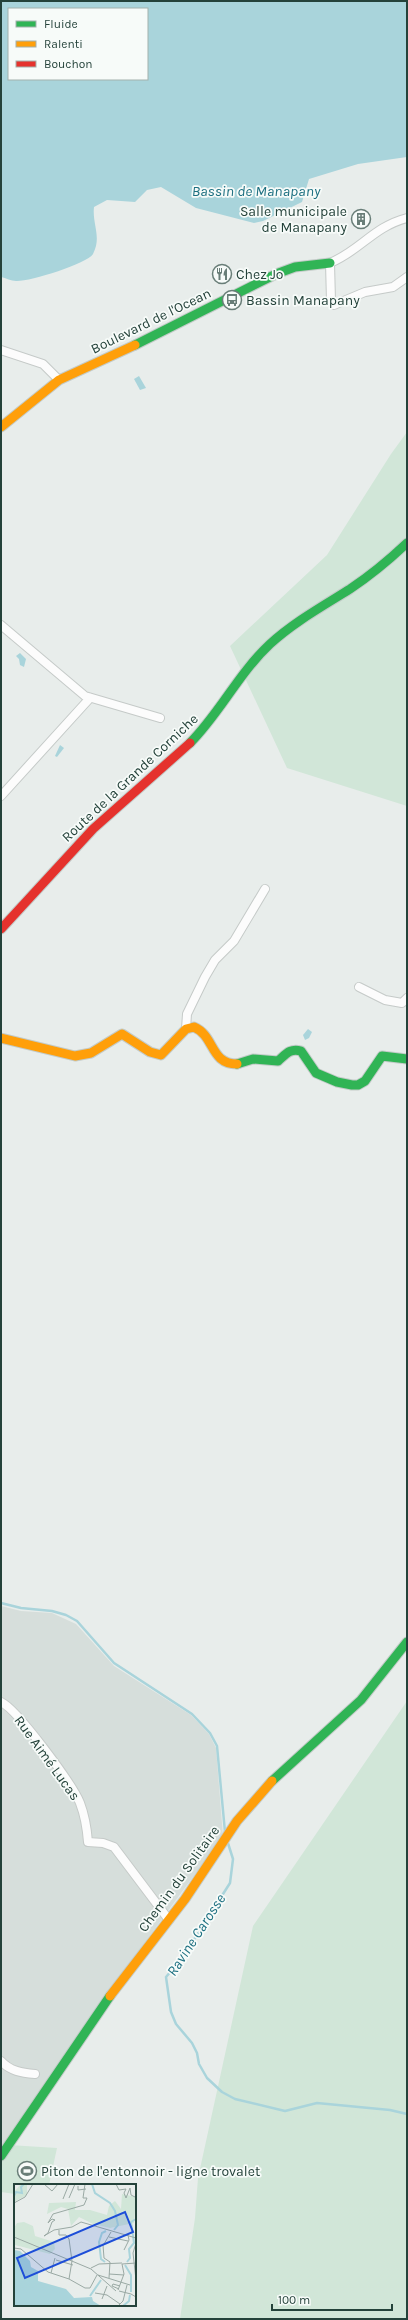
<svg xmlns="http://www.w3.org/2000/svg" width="408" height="2320" viewBox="0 0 408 2320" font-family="Karla,sans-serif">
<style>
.built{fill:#d6dedb}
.green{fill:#d1e6d8}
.water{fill:#a9d4db;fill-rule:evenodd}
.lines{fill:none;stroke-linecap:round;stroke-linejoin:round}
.stream{stroke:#a9d4db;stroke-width:2.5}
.street-casing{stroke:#c5cac8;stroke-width:10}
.fast-casing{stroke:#c3cbc8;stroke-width:11}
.slow-casing{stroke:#c3cbc8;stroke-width:11}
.jam-casing{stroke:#c3cbc8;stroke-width:11}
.street{stroke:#fcfcfc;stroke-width:8}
.fast{stroke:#30b455;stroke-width:9}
.slow{stroke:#ff9f0a;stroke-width:9}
.jam{stroke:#e5322d;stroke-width:9}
.labels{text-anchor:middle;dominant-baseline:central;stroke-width:3.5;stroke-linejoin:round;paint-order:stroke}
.poi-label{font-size:14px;fill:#24423a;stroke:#f7fbf9;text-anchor:start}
.street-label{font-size:14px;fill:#24423a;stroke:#f7fbf9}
.water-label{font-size:15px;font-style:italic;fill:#1c6f80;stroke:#f7fbf9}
.inset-river{fill:none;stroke:#a9d4db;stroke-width:2}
.inset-road{fill:none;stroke:#9aa9a4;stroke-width:1}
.view{fill:#1d4ed8;fill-opacity:0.15;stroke:#1d4ed8;stroke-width:2}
.inset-edge{fill:none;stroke:#24423a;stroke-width:2}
</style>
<rect width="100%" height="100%" fill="#e8edeb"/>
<polygon class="built" points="1,1606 21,1611 52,1613 76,1624 114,1666 191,1715 209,1734 216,1748 223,1836 98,2006 1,2151"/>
<g class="green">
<polygon points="407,432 407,806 287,768 230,646 327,555 391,454"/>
<polygon points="407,1701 407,2319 180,2319 195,2218 198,2178 253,1926"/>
<polygon points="9,2145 57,2148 49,2185 15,2185 15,2194 1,2192 1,2156"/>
</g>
<g class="water">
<path d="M1,1H407V157L358,164L309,179L302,202L263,221L254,223L196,208L161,187L147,190L135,202L107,200L94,207C92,224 102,237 93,254C87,264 28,282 16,281C11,281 6,278 1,277ZM9,9H147V79H9Z"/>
<polygon points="139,376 146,388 140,390 134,379"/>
<polygon points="20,653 26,659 24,667 20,665 19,659 16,656"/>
<polygon points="60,745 64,748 57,757 55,756"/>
<polygon points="308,1029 312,1032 309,1038 305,1040 303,1035"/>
</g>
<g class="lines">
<g class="stream">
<polyline points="1,1603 21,1608 52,1611 66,1615 77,1621 114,1663 192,1714 210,1733 217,1746 225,1832"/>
<polyline points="227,1840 233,1859 230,1883 183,1957 166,1977 171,2012 176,2024 192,2043 197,2053 199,2064 207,2078 222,2092 235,2099 285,2111 317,2103 390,2110 407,2114"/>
</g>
<defs>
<g id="street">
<path d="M407,218C373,227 361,250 330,263L331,301L334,305L365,292L393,287L407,277"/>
<polyline points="1,350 43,364 59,380"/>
<polyline points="1,625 85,696 160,718"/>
<polyline points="1,796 90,698"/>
<polyline points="359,987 385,1000 402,1003 407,998"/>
<polyline points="186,1029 187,1014 205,977 215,960 234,941 265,889"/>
<path d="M1,1702C17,1709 73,1785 80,1803C85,1816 87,1829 88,1842L103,1843L114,1847L169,1920"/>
<path d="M1,2061C10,2071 22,2073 35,2074"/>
</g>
<g id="fast">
<polyline points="135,345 276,274 295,267 330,263"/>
<path d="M190,743C220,713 238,674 270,644C294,622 323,606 350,589C371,575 389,560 407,543"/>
<path d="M237,1064L253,1059L278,1061C286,1054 290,1048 301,1051L316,1073L337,1082L352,1085H358L365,1081L382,1056L407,1059"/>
<polyline points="272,1781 361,1700 407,1642"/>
<polyline points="1,2156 110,1996"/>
</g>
<g id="slow">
<polyline points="1,427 59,380 135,345"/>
<path d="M1,1038L75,1056L91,1053L122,1034L150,1052L161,1055L186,1029L194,1027C215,1036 210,1064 237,1064"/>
<polyline points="110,1996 185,1899 237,1821 272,1781"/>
</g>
<polyline id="jam" points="1,929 93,829 190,743"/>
</defs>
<use href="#street" class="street-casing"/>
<use href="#fast" class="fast-casing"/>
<use href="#slow" class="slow-casing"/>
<use href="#jam" class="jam-casing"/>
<use href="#street" class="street"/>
<use href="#fast" class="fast"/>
<use href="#slow" class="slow"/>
<use href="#jam" class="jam"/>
</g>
<defs>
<symbol id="building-ring" viewBox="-11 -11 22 22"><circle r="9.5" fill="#f7fbf9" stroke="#697e78" stroke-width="1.5"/><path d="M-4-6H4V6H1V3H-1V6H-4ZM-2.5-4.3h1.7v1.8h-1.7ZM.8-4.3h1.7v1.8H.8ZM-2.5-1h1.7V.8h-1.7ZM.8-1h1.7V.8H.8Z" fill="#697e78"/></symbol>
<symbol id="restaurant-ring" viewBox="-11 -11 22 22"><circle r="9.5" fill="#f7fbf9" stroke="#697e78" stroke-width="1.5"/><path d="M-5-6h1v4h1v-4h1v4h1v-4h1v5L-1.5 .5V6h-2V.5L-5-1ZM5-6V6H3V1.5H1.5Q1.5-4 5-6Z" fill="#697e78"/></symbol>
<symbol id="bus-ring" viewBox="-11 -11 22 22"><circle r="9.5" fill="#f7fbf9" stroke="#697e78" stroke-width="1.5"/><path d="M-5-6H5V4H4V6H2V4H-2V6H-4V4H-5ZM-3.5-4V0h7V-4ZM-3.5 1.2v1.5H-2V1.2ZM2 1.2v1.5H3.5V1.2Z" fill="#697e78"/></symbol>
<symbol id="stadium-ring" viewBox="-11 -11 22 22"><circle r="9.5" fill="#f7fbf9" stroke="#697e78" stroke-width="1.5"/><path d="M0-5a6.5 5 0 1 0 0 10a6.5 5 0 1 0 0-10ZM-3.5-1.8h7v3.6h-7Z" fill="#697e78"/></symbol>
</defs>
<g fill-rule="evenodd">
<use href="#building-ring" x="350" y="208" width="22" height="22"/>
<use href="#restaurant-ring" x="211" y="263" width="22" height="22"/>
<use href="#bus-ring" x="221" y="289" width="22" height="22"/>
<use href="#stadium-ring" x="16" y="2160" width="22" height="22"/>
</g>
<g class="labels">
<g class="poi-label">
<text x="347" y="211" text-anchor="end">Salle municipale<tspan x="347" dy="16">de Manapany</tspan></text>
<text x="236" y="274">Chez Jo</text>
<text x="246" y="300">Bassin Manapany</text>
<text x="41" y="2171">Piton de l'entonnoir - ligne trovalet</text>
</g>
<g class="street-label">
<text transform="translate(151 321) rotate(-26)">Boulevard de l'Ocean</text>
<text transform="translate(130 778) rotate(-43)">Route de la Grande Corniche</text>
<text transform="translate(47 1758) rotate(54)">Rue Aimé Lucas</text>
<text transform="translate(179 1879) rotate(-54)">Chemin du Solitaire</text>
</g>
<g class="water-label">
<text x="256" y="191">Bassin de Manapany</text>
<text transform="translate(196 1935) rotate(-57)">Ravine Carosse</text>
</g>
</g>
<g transform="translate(14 2184)">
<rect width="122" height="122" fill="#e8edeb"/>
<path d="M7,0H13V11L0,18V8ZM108,10L122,13L120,39L96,44L79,40L65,33L57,42L54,25L47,23L33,30L35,19L62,18L61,26H76L93,31L95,22L101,17L107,25ZM10,38L19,42L21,52L40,58L41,65L36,70L1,61L0,44L3,39Z" fill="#d1e6d8"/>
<path d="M0,66L6,67L16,77L17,83L24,87V97L52,105L60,114L78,113L79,117L87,122H0Z" fill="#a9d4db"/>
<path class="inset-river" d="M78,0L81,9L96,19L101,27L104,41L100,46M0,12L2,8L8,9L7,3L10,0M91,78L87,75L85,58L88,49L92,47M113,78L116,74L115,65L120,59L117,38L122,35M111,81L117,91V108M76,112L87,96M109,122L115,117L116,111"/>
<path class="inset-road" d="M30,0L38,7L44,0M71,0L69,14H73L70,21L39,30L34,39L38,35L41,36L38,38L34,49L30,52L40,46L58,43L67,38L122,54M102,0L105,6L112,5L110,9L112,14L116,4L117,11L121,13M64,2V6L72,5M55,14L61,0M49,15L55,0M0,19L11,13L19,0M45,46V51H52L55,55L58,77M0,53L77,85L102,107M95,53L114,57M122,59L119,69L122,96M90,60L97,48M89,61L90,74L96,78L95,94M0,64L7,65L34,88L55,95L71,104H76L83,91M110,66L115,56L114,51M42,76L59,81M108,80L122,79M77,84L85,80L108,79M37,89L41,74M95,90L110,91M84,91L116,101M55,95L58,77M105,105L98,102L99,100L106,102M104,106L110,90L108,80M105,107L117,110L122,113M81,109L93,111L106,120M88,115L93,102M104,122L109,117L113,101"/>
<path class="view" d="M111,28L119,48L11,94L3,74Z"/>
<rect width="122" height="122" class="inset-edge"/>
</g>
<rect width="408" height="2320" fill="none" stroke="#24423a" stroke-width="4"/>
<rect x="8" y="8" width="140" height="72" fill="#f7fbf9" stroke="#a3b1ad"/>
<rect x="16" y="21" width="20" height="6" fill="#30b455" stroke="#a3b1ad"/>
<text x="44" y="28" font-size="12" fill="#24423a">Fluide</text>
<rect x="16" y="41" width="20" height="6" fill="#ff9f0a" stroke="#a3b1ad"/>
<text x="44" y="48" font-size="12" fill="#24423a">Ralenti</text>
<rect x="16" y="61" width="20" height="6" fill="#e5322d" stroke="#a3b1ad"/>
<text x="44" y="68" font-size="12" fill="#24423a">Bouchon</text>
<path d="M272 2304v6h120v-6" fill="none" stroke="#24423a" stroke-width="2"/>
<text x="278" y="2304" font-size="12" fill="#24423a" stroke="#f7fbf9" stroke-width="3" paint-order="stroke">100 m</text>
</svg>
